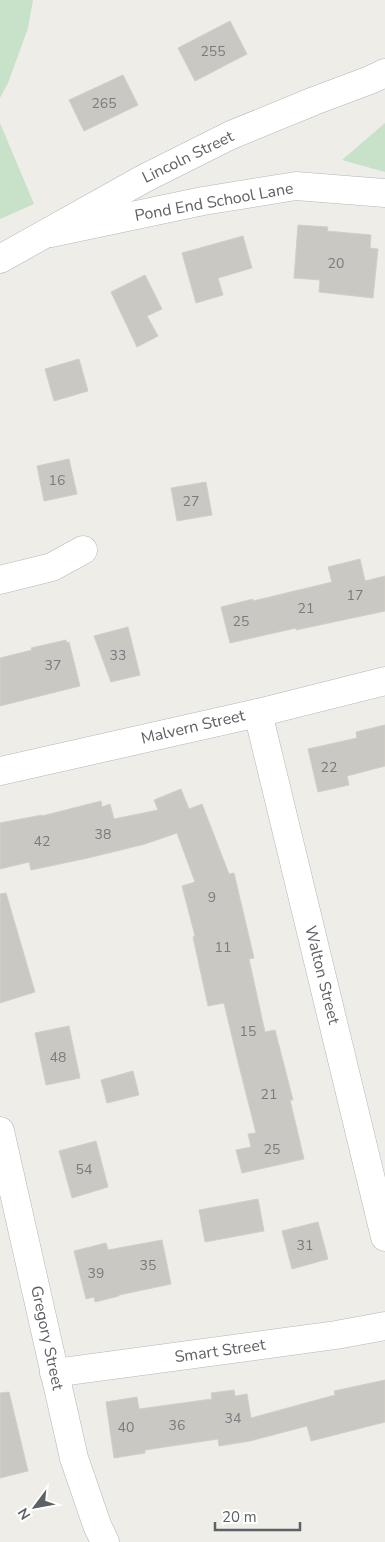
<svg xmlns="http://www.w3.org/2000/svg" width="385" height="1542" viewBox="0 0 385 1542" font-family="'Nunito Sans',sans-serif">
<style>
.green{fill:#c7e2c8}
.building{fill:#cac8c3;stroke:#d2cfc6}
.lines{fill:none;stroke-linecap:round;stroke-linejoin:round}
.street-casing{stroke:#b4b6b9;stroke-width:29}
.secondary-casing{stroke:#b3b5b9;stroke-width:29}
.street{stroke:#fff;stroke-width:28}
.secondary{stroke:#fff;stroke-width:28}
.labels{text-anchor:middle;dominant-baseline:central;stroke-width:5;stroke-linejoin:round;paint-order:stroke}
.number-label{font-size:14px;fill:#797b7c}
.street-label{font-size:16px;fill:#5e6165;stroke:#fff}
</style>
<rect width="100%" height="100%" fill="#eeede7"/>
<g class="green">
<polygon points="0,0 33,0 28,28 8,83 0,98"/>
<polygon points="0,123 34,204 0,219"/>
<polygon points="385,123 385,172 342,160"/>
</g>
<g class="building">
<polygon points="230,21 247,54 195,81 178,48"/>
<polygon points="123,75 138,105 84,131 69,100"/>
<polygon points="298,225 328,227 327,231 371,235 370,248 378,249 373,298 319,292 320,280 294,278"/>
<polygon points="243,236 252,268 218,278 223,295 196,303 182,253"/>
<polygon points="145,275 162,309 147,316 158,336 137,347 111,292"/>
<polygon points="79,359 88,391 54,401 45,369"/>
<polygon points="69,459 77,494 44,501 37,466"/>
<polygon points="206,482 212,515 177,521 171,488"/>
<polygon points="360,559 365,581 385,576 385,611 296,630 296,628 230,643 221,607 253,599 253,601 332,582 328,567"/>
<polygon points="128,627 140,675 111,682 94,636"/>
<polygon points="66,640 67,643 69,642 80,686 0,706 0,658 32,650 31,648"/>
<polygon points="385,725 385,766 347,776 349,785 318,792 308,749 357,738 356,732"/>
<polygon points="181,789 189,809 202,804 229,874 234,873 254,958 249,959 265,1032 275,1030 293,1100 290,1100 304,1159 242,1173 236,1150 251,1147 248,1134 256,1133 239,1066 224,1003 208,1006 193,937 195,936 182,886 195,882 177,833 145,844 88,858 31,870 29,862 0,869 0,823 42,815 42,816 101,801 102,807 110,804 114,819 158,810 154,800"/>
<polygon points="6,893 35,992 0,1003 0,894"/>
<polygon points="69,1026 80,1078 46,1085 35,1033"/>
<polygon points="133,1071 139,1095 107,1103 101,1080"/>
<polygon points="96,1141 108,1187 72,1198 59,1151"/>
<polygon points="258,1199 264,1231 205,1242 199,1210"/>
<polygon points="318,1222 328,1259 292,1269 282,1231"/>
<polygon points="162,1240 171,1284 119,1295 119,1296 95,1302 94,1297 86,1299 74,1251 106,1243 108,1250"/>
<polygon points="385,1380 385,1422 311,1441 307,1426 250,1441 219,1446 218,1439 145,1450 145,1453 114,1458 106,1402 137,1397 139,1409 212,1399 211,1393 234,1390 235,1396 247,1394 251,1418 335,1395 334,1391"/>
<polygon points="9,1392 28,1471 0,1478 0,1393"/>
</g>
<g class="lines">
<defs>
<g id="street">
<polyline points="51,233 203,201 296,186 385,193"/>
<polyline points="0,580 52,567 83,550"/>
<polyline points="258,713 385,1237"/>
<polyline points="0,771 258,713 385,681"/>
<polyline points="0,1131 74,1458 97,1525 105,1542"/>
<polyline points="54,1373 336,1335 385,1326"/>
</g>
<polyline id="secondary" points="0,259 145,178 231,135 314,101 370,80 385,73"/>
</defs>
<use href="#street" class="street-casing"/>
<use href="#secondary" class="secondary-casing"/>
<use href="#street" class="street"/>
<use href="#secondary" class="secondary"/>
</g>
<g class="labels">
<g class="number-label">
<text x="213" y="51">255</text>
<text x="104" y="103">265</text>
<text x="336" y="263">20</text>
<text x="57" y="480">16</text>
<text x="191" y="501">27</text>
<text x="355" y="595">17</text>
<text x="306" y="608">21</text>
<text x="241" y="621">25</text>
<text x="118" y="655">33</text>
<text x="53" y="665">37</text>
<text x="329" y="767">22</text>
<text x="103" y="834">38</text>
<text x="42" y="841">42</text>
<text x="212" y="897">9</text>
<text x="223" y="947">11</text>
<text x="248" y="1031">15</text>
<text x="58" y="1057">48</text>
<text x="269" y="1094">21</text>
<text x="272" y="1149">25</text>
<text x="84" y="1169">54</text>
<text x="305" y="1245">31</text>
<text x="148" y="1265">35</text>
<text x="96" y="1273">39</text>
<text x="233" y="1418">34</text>
<text x="177" y="1425">36</text>
<text x="126" y="1427">40</text>
</g>
<g class="street-label">
<text transform="translate(188 157) rotate(-26)">Lincoln Street</text>
<text transform="translate(214 202) rotate(-10)">Pond End School Lane</text>
<text transform="translate(193 727) rotate(-13)">Malvern Street</text>
<text transform="translate(322 975) rotate(76)">Walton Street</text>
<text transform="translate(47 1338) rotate(78)">Gregory Street</text>
<text transform="translate(220 1351) rotate(-8)">Smart Street</text>
</g>
</g>
<g transform="translate(35 1507) rotate(238)" stroke="#ffffff" stroke-width="4" paint-order="stroke">
<path d="M0-4L9 19L0 12L-9 19Z" fill="#5e6165"/>
<text y="-8" font-size="14" font-weight="bold" text-anchor="middle" fill="#5e6165">N</text>
</g>
<path d="M215 1522v8h85v-8" fill="none" stroke="#5e6165" stroke-width="2.5"/>
<text x="222" y="1522" font-size="15" fill="#5e6165" stroke="#ffffff" stroke-width="4" paint-order="stroke">20 m</text>
</svg>
